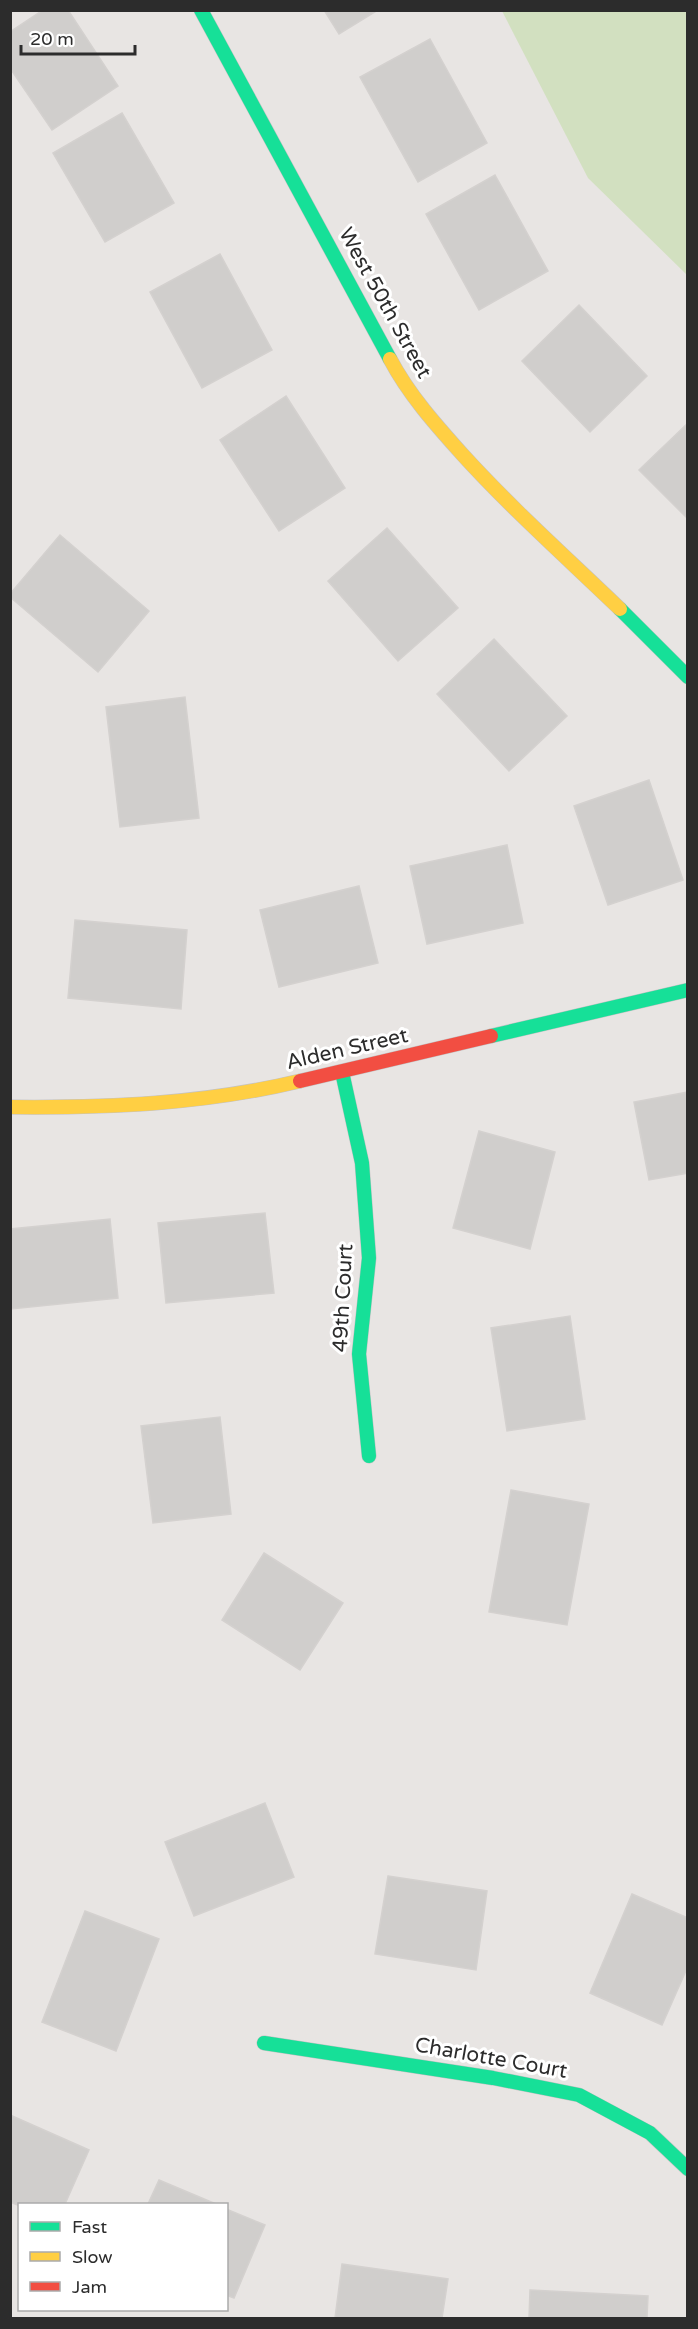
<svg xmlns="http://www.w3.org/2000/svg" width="698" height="2329" viewBox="0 0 698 2329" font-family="'Varela Round',sans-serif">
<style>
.green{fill:#d2e0c0}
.building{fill:#d0cecc;stroke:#d4d1cf;stroke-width:1.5}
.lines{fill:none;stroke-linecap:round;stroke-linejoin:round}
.fast-casing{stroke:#c3c2c3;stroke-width:15}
.slow-casing{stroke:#c3c2c3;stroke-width:15}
.jam-casing{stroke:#c3c2c3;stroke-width:15}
.fast{stroke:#16e098;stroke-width:14}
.slow{stroke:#ffcf43;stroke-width:14}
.jam{stroke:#f24e42;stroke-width:14}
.labels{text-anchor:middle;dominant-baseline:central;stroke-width:6;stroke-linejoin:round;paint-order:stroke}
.street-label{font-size:21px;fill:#2c2c2c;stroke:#fff}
</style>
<rect width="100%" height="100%" fill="#e8e5e3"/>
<polygon class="green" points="502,11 687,11 687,275 588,178"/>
<g class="building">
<polygon points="43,10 68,10 118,86 52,130 10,68 10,32"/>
<polygon points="324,10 378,10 339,34"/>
<polygon points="430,39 487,143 418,182 360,77"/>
<polygon points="122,113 174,203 105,242 53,153"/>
<polygon points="495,175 548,271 479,310 426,214"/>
<polygon points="220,254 272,350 202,388 150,292"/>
<polygon points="579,305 647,376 590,432 522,361"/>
<polygon points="286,396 345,488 279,531 220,440"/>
<polygon points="688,423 688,519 639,470"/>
<polygon points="387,528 458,608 398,661 328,581"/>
<polygon points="60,535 149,611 98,672 10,597 10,594"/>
<polygon points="494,639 567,716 509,771 437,694"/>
<polygon points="185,697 199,818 120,827 106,707"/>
<polygon points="649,780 683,880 608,905 574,806"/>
<polygon points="507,845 523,923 427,944 410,866"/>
<polygon points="359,886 378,963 279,987 260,910"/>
<polygon points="75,920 187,930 181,1009 68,998"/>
<polygon points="688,1092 688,1173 649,1180 634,1102"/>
<polygon points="479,1131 555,1152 530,1249 453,1228"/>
<polygon points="265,1213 274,1293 166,1303 158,1223"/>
<polygon points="110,1219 118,1298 11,1309 10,1229"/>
<polygon points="570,1316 585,1419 507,1431 491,1328"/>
<polygon points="220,1417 231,1514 153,1523 141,1426"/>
<polygon points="511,1490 589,1504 567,1625 489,1612"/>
<polygon points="264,1553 343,1603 300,1670 222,1620"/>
<polygon points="265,1803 294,1877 194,1916 165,1842"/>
<polygon points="388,1876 487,1891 476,1970 375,1954"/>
<polygon points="632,1894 688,1918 688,1966 662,2025 590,1993"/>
<polygon points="85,1911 159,1939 116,2051 42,2022"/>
<polygon points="10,2115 89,2150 65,2204 20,2206 10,2202"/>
<polygon points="159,2180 216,2204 148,2204"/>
<polygon points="226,2209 265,2225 234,2298 226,2295"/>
<polygon points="342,2264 448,2279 442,2318 335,2318"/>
<polygon points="530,2290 648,2296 647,2318 529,2318"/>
</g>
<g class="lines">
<defs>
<g id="fast">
<polyline points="201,10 390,359"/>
<polyline points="620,609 688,677"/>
<polyline points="491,1036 688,990"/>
<polyline points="342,1072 362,1163 369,1258 359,1354 369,1456"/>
<polyline points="264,2043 493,2078 579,2095 650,2133 688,2169"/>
</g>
<g id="slow">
<path d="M390,359C409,395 436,425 462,454C512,509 567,558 620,609"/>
<path d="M10,1107C108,1108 204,1104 300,1081"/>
</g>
<polyline id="jam" points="300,1081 491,1036"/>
</defs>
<use href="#fast" class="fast-casing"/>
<use href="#slow" class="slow-casing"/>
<use href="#jam" class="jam-casing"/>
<use href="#fast" class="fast"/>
<use href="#slow" class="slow"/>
<use href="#jam" class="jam"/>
</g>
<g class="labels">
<g class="street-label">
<text transform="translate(385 303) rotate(61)">West 50th Street</text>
<text transform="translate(347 1049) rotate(-13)">Alden Street</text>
<text transform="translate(343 1298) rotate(-87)">49th Court</text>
<text transform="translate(491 2058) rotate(10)">Charlotte Court</text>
</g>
</g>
<rect width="698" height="2329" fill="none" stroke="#2c2c2c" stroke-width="24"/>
<rect x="18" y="2203" width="210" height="108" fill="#ffffff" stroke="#ababab" stroke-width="1.5"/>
<rect x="30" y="2222" width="30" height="9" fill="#16e098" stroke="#ababab" stroke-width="1.5"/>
<text x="72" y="2233" font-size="18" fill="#2c2c2c">Fast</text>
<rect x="30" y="2252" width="30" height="9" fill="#ffcf43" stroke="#ababab" stroke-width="1.5"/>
<text x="72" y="2263" font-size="18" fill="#2c2c2c">Slow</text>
<rect x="30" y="2282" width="30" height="9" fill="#f24e42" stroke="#ababab" stroke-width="1.5"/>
<text x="72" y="2293" font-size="18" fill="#2c2c2c">Jam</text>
<path d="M21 45v9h114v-9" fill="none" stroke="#2c2c2c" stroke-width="3"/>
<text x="30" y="45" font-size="18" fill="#2c2c2c" stroke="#ffffff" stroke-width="4.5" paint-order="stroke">20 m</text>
</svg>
